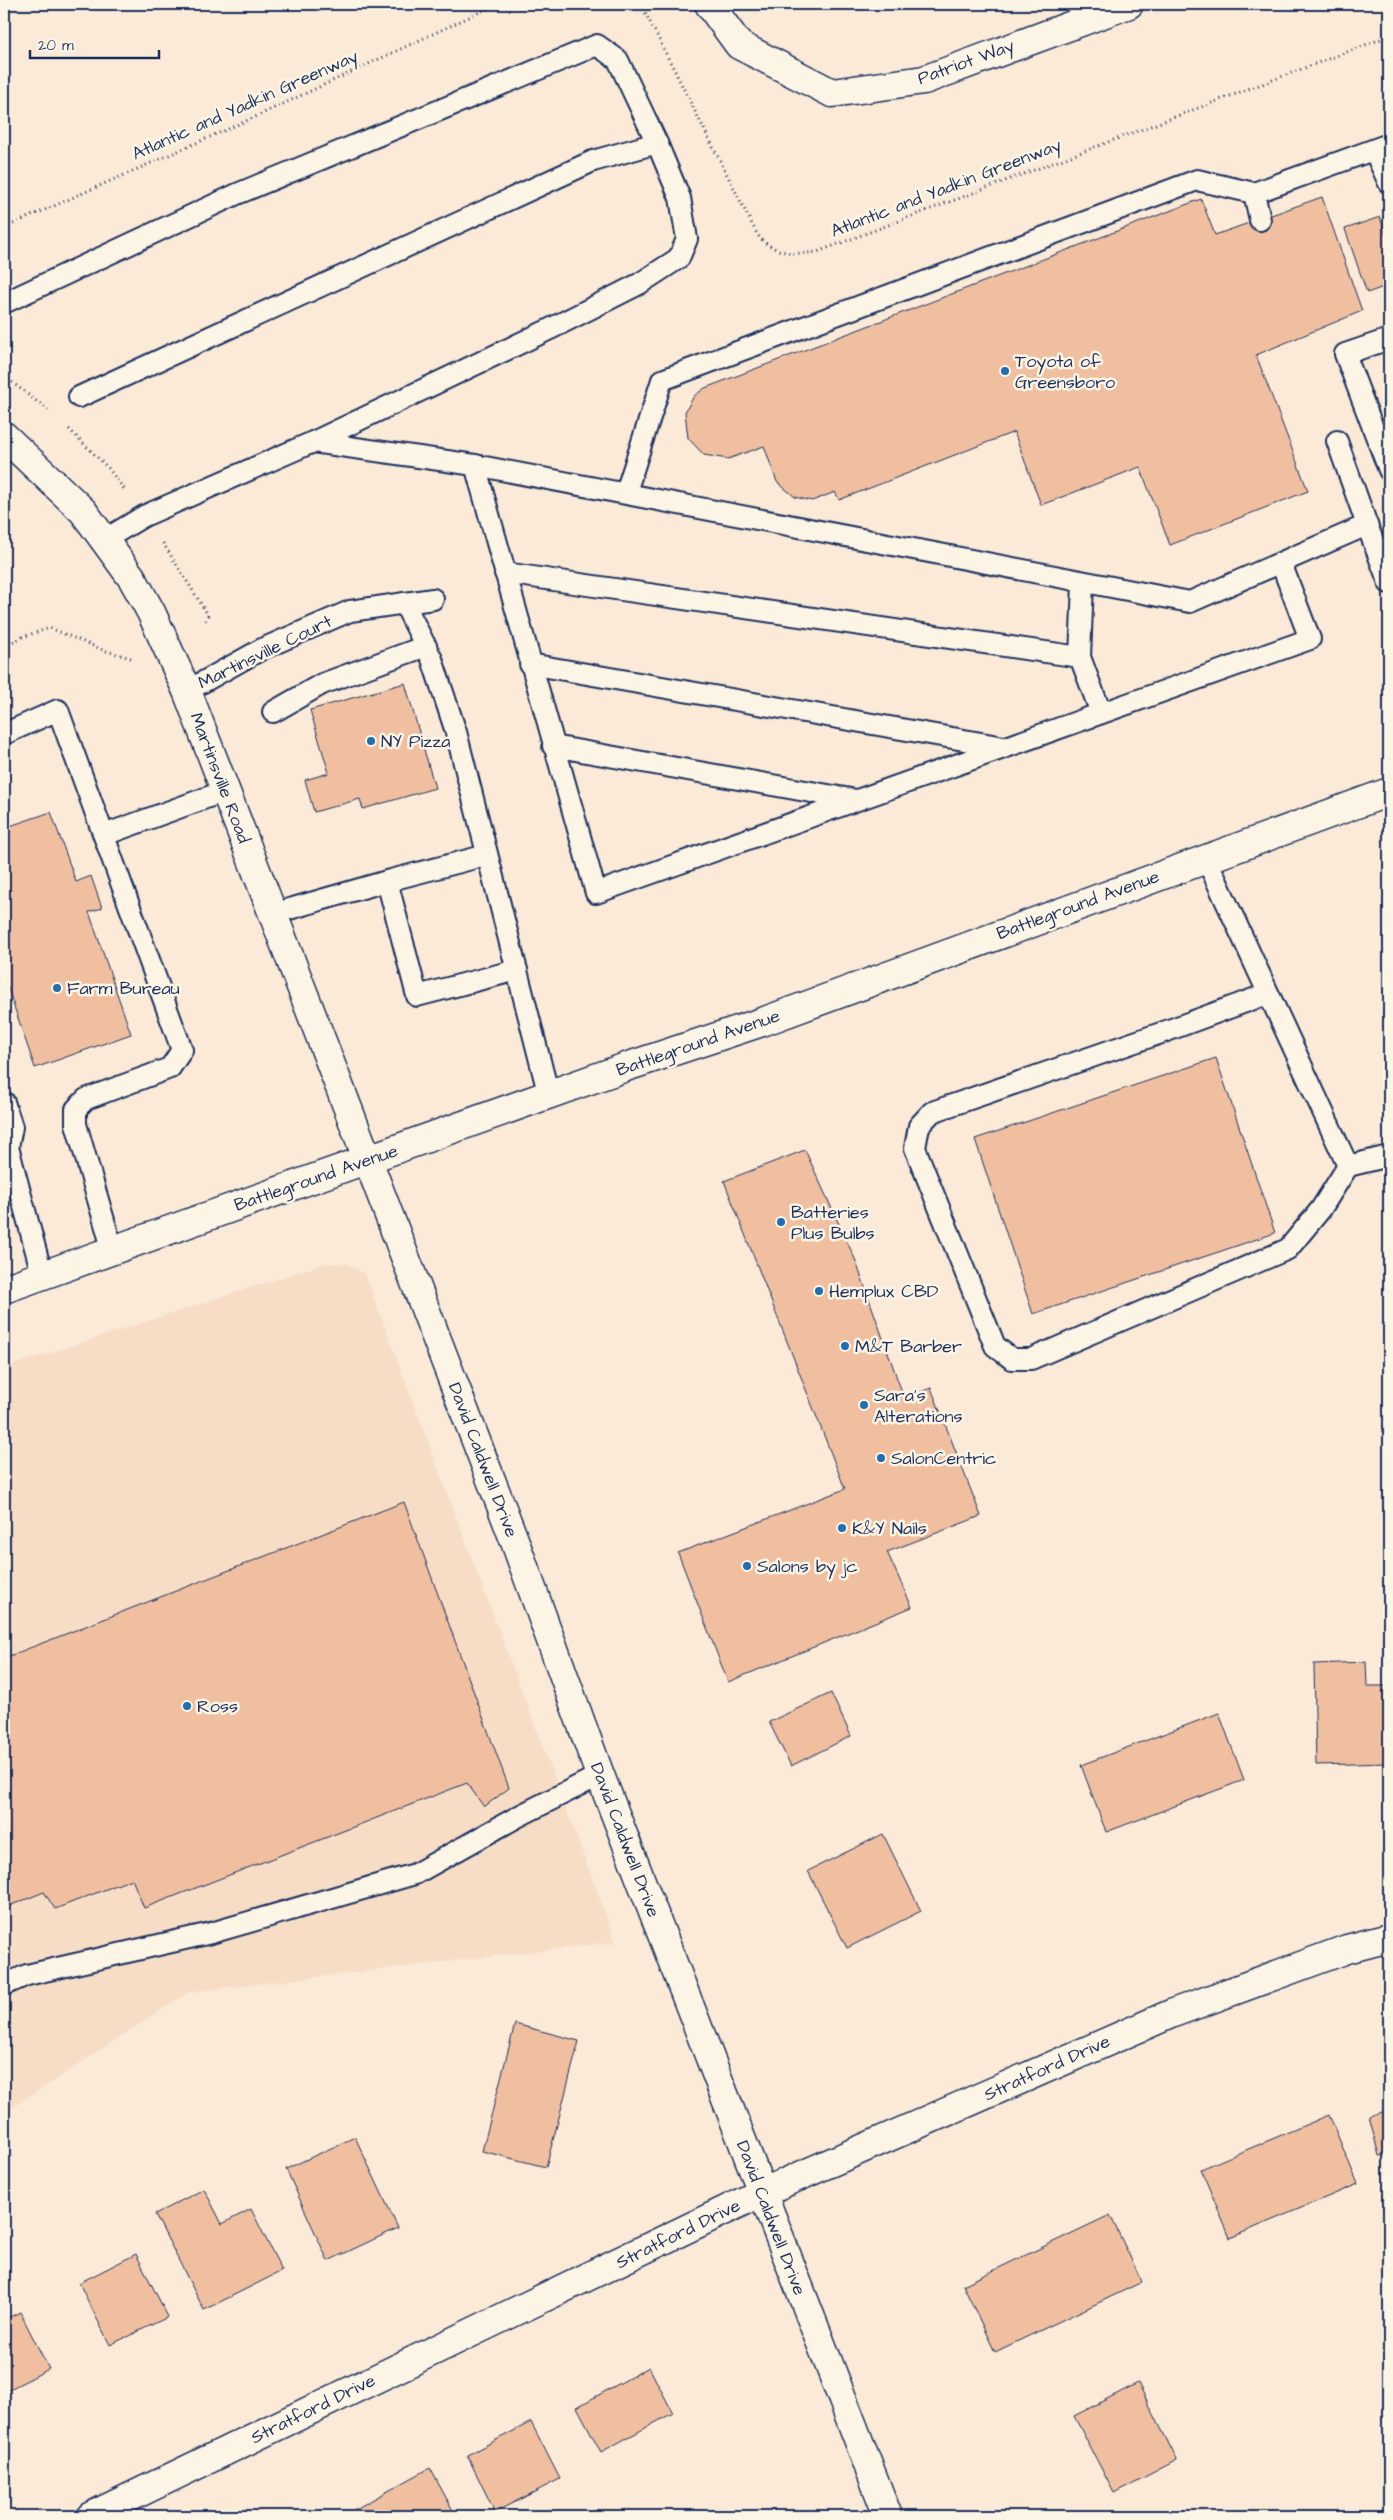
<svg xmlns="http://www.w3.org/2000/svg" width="1393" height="2520" viewBox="0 0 1393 2520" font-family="'Architects Daughter',sans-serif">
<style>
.built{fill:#f7ddc6}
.building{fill:#f0bfa0;stroke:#1b2f5e}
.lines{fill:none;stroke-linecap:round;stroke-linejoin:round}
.service-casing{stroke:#1b2f5e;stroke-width:24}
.minor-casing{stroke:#1b2f5e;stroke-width:31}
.primary-casing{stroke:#1b2f5e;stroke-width:31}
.path{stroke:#1b2f5e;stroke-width:3;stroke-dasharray:1 4;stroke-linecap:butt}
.service{stroke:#fcf5e5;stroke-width:20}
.minor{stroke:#fcf5e5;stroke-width:28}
.primary{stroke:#fcf5e5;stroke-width:28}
.poi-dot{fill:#1f6fb2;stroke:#fcf5e5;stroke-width:2}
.labels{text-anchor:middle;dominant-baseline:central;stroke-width:5;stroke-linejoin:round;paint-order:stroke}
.street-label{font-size:18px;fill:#1b2f5e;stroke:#fcf5e5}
.poi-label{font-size:18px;fill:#1b2f5e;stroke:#fcf5e5;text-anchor:start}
</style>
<rect width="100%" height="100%" fill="#faead7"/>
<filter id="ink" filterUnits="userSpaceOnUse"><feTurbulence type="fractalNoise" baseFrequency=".02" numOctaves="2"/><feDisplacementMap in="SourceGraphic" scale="10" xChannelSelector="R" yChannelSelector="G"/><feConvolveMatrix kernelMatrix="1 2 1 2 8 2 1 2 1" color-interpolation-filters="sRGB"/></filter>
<g filter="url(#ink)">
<polygon class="built" points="326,1263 347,1264 365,1274 616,1942 189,1992 4,2113 4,1368"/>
<g class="building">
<polygon points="1322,197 1362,311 1256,355 1308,491 1170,545 1140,467 1041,505 1014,432 839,500 835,492 812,501 795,497 777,482 764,446 728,459 704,455 688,438 685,412 694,396 705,388 1201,199 1215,235"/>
<polygon points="1380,217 1389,245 1389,285 1367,293 1345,229"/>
<polygon points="405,683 435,788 363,809 360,799 314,812 305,780 329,773 310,710"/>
<polygon points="51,812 76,882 91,876 102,908 89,912 131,1034 35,1068 4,977 4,828"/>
<polygon points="1216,1058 1275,1233 1033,1314 975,1139"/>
<polygon points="805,1150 855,1259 904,1398 931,1388 981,1516 887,1552 912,1607 728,1682 678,1553 845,1489 724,1181"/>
<polygon points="404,1502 509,1788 484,1807 467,1783 144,1908 132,1879 55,1909 44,1892 4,1908 4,1658"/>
<polygon points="1366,1662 1367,1686 1389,1686 1389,1763 1316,1765 1314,1664"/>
<polygon points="831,1693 851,1736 791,1766 769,1722"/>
<polygon points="1219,1713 1244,1780 1106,1832 1081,1765"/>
<polygon points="883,1834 921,1911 847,1948 808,1871"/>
<polygon points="515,2024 579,2041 546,2167 482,2151"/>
<polygon points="1389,2082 1389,2100 1385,2083"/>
<polygon points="1389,2110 1389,2154 1379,2156 1369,2116"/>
<polygon points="1329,2115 1358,2184 1230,2238 1201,2169"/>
<polygon points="355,2137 398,2228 328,2261 286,2169"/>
<polygon points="204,2189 222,2224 251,2209 282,2271 204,2310 155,2214"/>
<polygon points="1110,2215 1142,2282 995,2352 963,2285"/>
<polygon points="136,2254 168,2317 110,2345 79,2283"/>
<polygon points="20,2312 49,2369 4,2392 4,2320"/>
<polygon points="649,2367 673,2413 601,2452 577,2407"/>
<polygon points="1138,2383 1177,2460 1114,2493 1074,2416"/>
<polygon points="531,2422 560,2479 495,2512 467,2455"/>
<polygon points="430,2468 456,2516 352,2516 350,2512"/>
</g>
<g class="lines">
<defs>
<g id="service">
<polyline points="1374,150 1389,183"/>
<polyline points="1260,220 1254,193 1389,144"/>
<polyline points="4,303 237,194 597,45 618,60 657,143"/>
<polyline points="1389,339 1345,354 1389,470"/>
<polyline points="79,397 593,161 657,143 680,198 687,239 679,258 639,284 550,329 313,442 144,516 104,540"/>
<polyline points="1337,441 1367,525"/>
<polyline points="313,442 475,465 1190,602 1367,525 1389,583"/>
<polyline points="475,465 596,893 1310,639 1281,563"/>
<polyline points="626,492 662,380 1197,180 1254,193"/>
<polyline points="505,573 1080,657 1101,713"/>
<polyline points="404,603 432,659 456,732 549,1096"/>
<polyline points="1080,657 1083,583"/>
<polyline points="530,664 1004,747"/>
<polyline points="187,691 262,649 350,611 433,599"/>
<polyline points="273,712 322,684 426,646"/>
<polyline points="4,734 58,710 182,1050 170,1068 86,1099 76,1109 76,1124 112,1248"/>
<polyline points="553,746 856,800"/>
<polyline points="104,835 225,791"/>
<polyline points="1206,858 1348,1166 1389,1156"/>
<polyline points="387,881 487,855"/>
<polyline points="272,914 387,881 417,996 517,970"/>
<polyline points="1267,994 1161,1033 932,1112 919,1126 915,1148 995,1346 1012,1359 1031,1359 1288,1249 1321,1209 1348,1166"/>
<polyline points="4,1102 12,1127 8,1147 42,1274"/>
<polyline points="4,1985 27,1975 211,1933 415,1874 519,1816 600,1775"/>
</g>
<g id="minor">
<polyline points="709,4 739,45 832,93 924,80 1129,4"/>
<polyline points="4,436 83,511 132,578 151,612 187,691 515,1542 600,1775 888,2516"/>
<polyline points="91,2516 761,2193 1173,2013 1347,1949 1389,1938"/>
</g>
<polyline id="primary" points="4,1289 626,1067 762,1022 1389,792"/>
</defs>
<use href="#service" class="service-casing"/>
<use href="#minor" class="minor-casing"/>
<use href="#primary" class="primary-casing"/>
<g class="path">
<path d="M641,4L757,234C772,254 794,255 817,252L1389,36"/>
<polyline points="4,228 255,117 497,4"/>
<polyline points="4,376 48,410"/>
<polyline points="69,429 108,468 124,489"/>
<polyline points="163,543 208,615 204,623"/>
<polyline points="4,646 22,637 50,628 103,650 131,658"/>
</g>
<use href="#service" class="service"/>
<use href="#minor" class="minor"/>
<use href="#primary" class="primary"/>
</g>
</g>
<g class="poi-dot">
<circle cx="1005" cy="371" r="5"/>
<circle cx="371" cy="741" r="5"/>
<circle cx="57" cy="988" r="5"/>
<circle cx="781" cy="1222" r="5"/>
<circle cx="819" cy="1291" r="5"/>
<circle cx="845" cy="1346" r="5"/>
<circle cx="864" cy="1405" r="5"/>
<circle cx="881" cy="1458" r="5"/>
<circle cx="842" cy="1528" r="5"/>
<circle cx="747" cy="1566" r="5"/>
<circle cx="187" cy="1706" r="5"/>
</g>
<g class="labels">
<g class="street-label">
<text transform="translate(966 62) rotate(-20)">Patriot Way</text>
<text transform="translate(245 105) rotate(-24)">Atlantic and Yadkin Greenway</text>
<text transform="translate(946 188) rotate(-21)">Atlantic and Yadkin Greenway</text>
<text transform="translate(265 652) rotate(-26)">Martinsville Court</text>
<text transform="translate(220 778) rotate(69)">Martinsville Road</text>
<text transform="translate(1078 905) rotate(-20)">Battleground Avenue</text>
<text transform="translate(698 1043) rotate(-19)">Battleground Avenue</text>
<text transform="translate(316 1178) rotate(-19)">Battleground Avenue</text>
<text transform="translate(483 1460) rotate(69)">David Caldwell Drive</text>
<text transform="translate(625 1840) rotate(69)">David Caldwell Drive</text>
<text transform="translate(1047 2068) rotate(-24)">Stratford Drive</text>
<text transform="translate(771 2218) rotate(69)">David Caldwell Drive</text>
<text transform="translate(678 2234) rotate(-26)">Stratford Drive</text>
<text transform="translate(313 2409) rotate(-26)">Stratford Drive</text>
</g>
<g class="poi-label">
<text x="1015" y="361">Toyota of<tspan x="1015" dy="21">Greensboro</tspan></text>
<text x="381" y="741">NY Pizza</text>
<text x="67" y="988">Farm Bureau</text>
<text x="791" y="1212">Batteries<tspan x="791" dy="21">Plus Bulbs</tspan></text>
<text x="829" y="1291">Hemplux CBD</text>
<text x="855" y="1346">M&amp;T Barber</text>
<text x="874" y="1395">Sara's<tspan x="874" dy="21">Alterations</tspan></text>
<text x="891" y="1458">SalonCentric</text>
<text x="852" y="1528">K&amp;Y Nails</text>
<text x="757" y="1566">Salons by jc</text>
<text x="197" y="1706">Ross</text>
</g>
</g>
<rect width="1393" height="2520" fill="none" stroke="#fcf5e5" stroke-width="20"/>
<rect x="10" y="10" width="1373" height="2500" fill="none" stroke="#1b2f5e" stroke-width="2" filter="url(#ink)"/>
<path d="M30 50v8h129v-8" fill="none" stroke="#1b2f5e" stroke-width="2.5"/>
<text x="38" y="50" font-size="15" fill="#1b2f5e" stroke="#fcf5e5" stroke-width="4" paint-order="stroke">20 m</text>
</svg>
